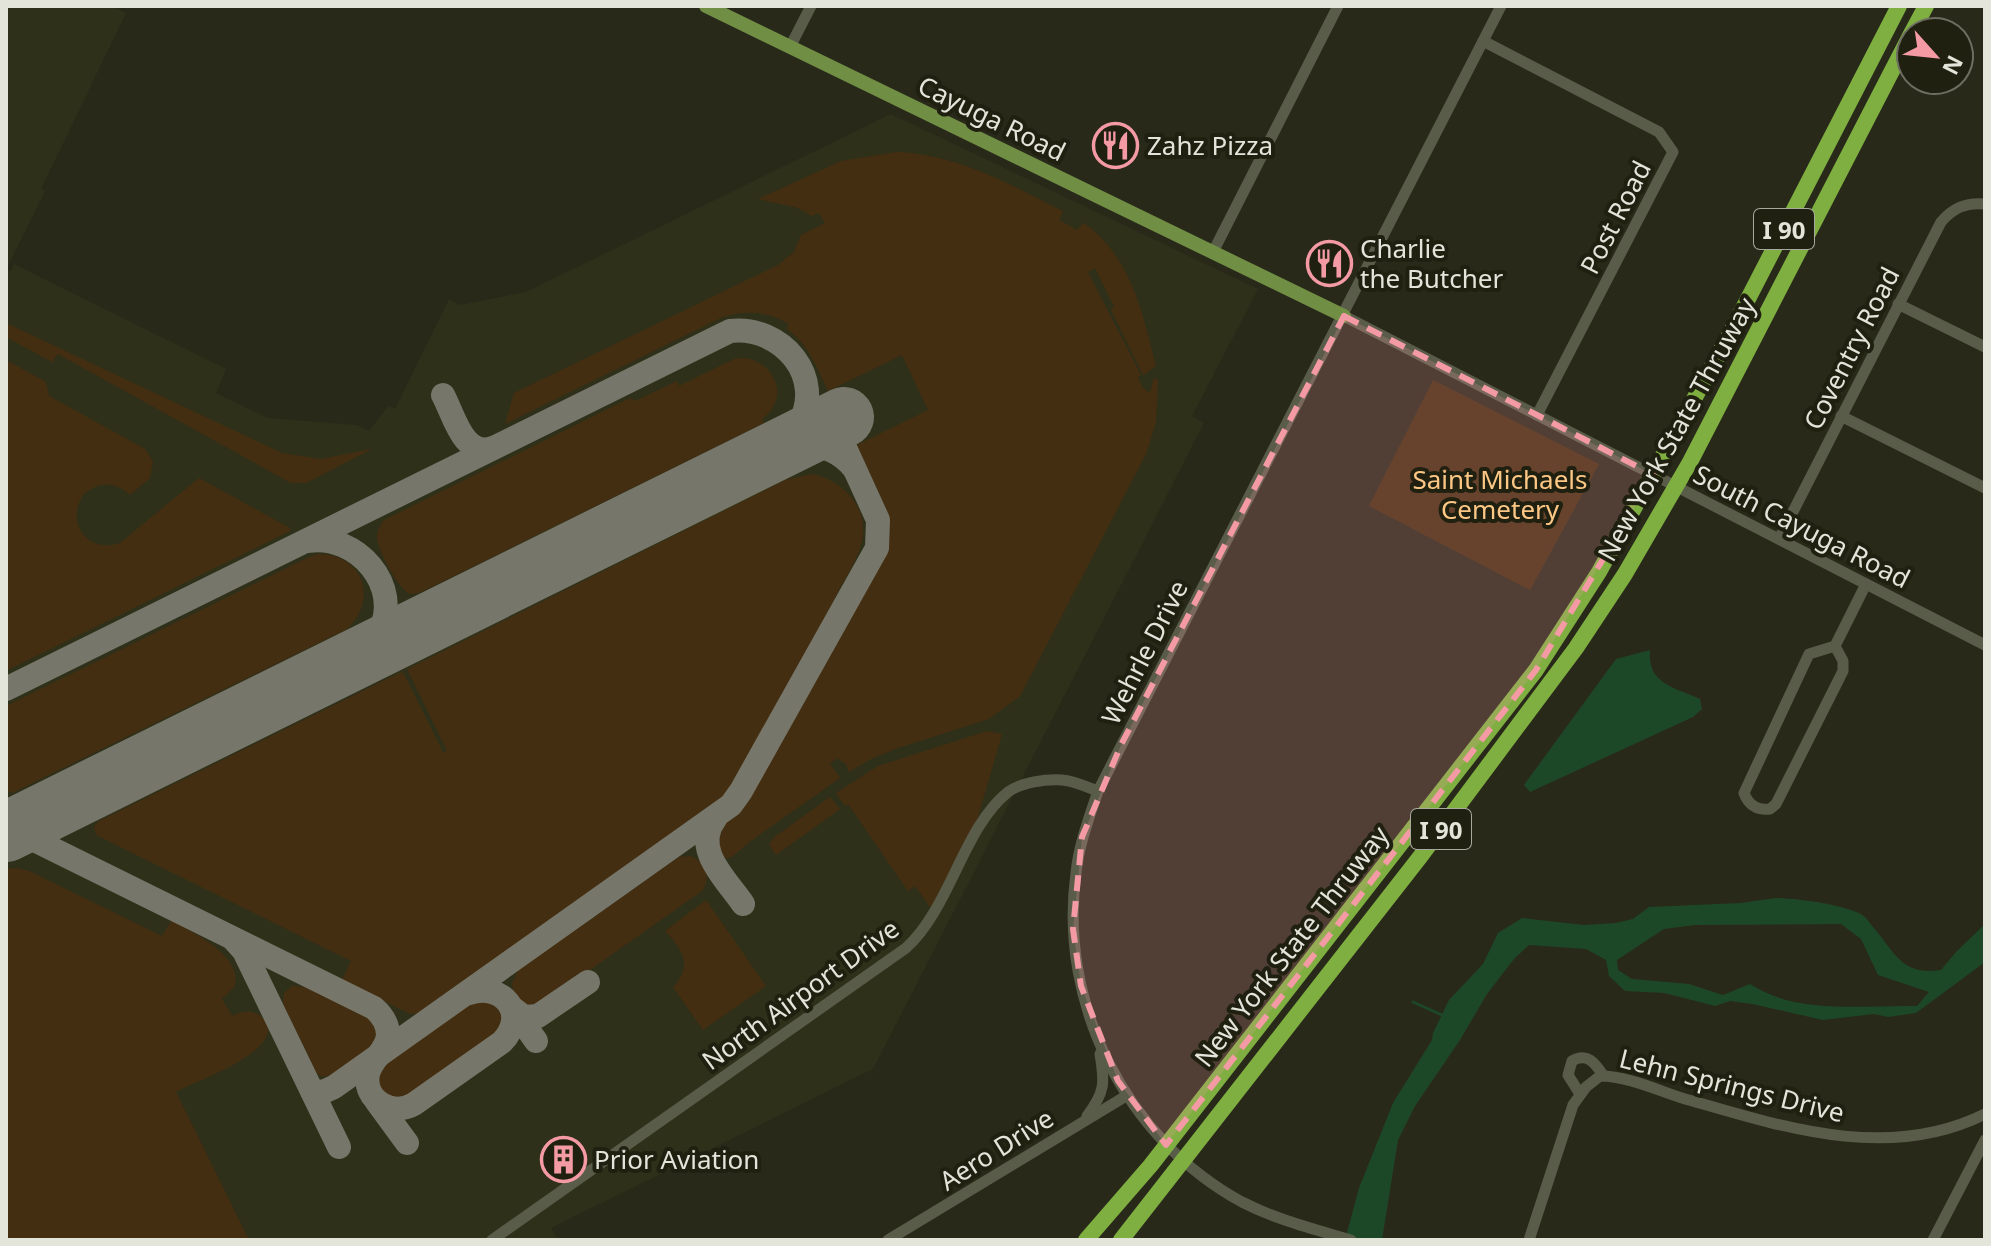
<svg xmlns="http://www.w3.org/2000/svg" width="1991" height="1246" viewBox="0 0 1991 1246" font-family="'Noto Sans',sans-serif">
<style>
.built{fill:#2f301a}
.green{fill:#442e11}
.water{fill:#1d4828;fill-rule:evenodd}
.lines{fill:none;stroke-linecap:round;stroke-linejoin:round}
.stream{stroke:#1d4828;stroke-width:3}
.taxiway{stroke:#76776a;stroke-width:24}
.runway{stroke:#76776a;stroke-width:60}
.minor{stroke:#5a5c4a;stroke-width:11}
.major{stroke:#708e44;stroke-width:14}
.highway{stroke:#7eaf40;stroke-width:16}
.marked{fill:#f49aa5;fill-opacity:0.2;stroke:#f49aa5;stroke-width:6;stroke-dasharray:16 10;stroke-linejoin:round}
.labels{text-anchor:middle;dominant-baseline:central;stroke-width:8;stroke-linejoin:round;paint-order:stroke}
.shield{fill:#1f2010;stroke:#a8a99d;stroke-width:2}
.shield-label{font-size:24px;font-weight:bold;fill:#e3e4da}
.street-label{font-size:26px;fill:#e3e4da;stroke:#1f2010}
.poi-label{font-size:26px;fill:#e3e4da;stroke:#1f2010;text-anchor:start}
.park-label{font-size:26px;fill:#fdc785;stroke:#1f2010}
</style>
<rect width="100%" height="100%" fill="#29291a"/>
<polygon class="built" points="6,6 111,6 126,13 41,189 45,191 6,270 11,271 14,264 226,369 216,393 268,418 357,425 369,431 388,406 395,409 449,299 460,305 526,292 891,114 1258,289 1192,416 1204,423 873,1069 551,1228 558,1240 6,1240"/>
<g class="green">
<path d="M897,152C959,155 1009,184 1063,211L1059,220L1077,230L1084,223C1132,258 1142,312 1156,366L1143,375L1111,310L1114,307L1095,268L1088,272L1141,375L1138,377L1142,387L1150,393L1154,378L1158,380L1156,422L1146,454L1020,696L989,719L898,748L871,759L849,772L846,764L837,758L830,764L840,778L748,843L732,857L725,858L716,844C716,826 741,810 751,794L882,563C899,516 875,487 855,446L928,410L902,355L828,391C817,367 808,344 787,329L789,324C769,311 745,310 723,317L505,424L514,393L778,265L794,252L801,235L825,223L819,213L812,216L798,208L758,199L841,161Z"/>
<polygon points="6,323 282,453 321,459 372,449 306,483 291,483 58,354 52,362 6,337"/>
<path d="M742,358C775,360 791,398 762,419L764,423L419,593L409,594C398,587 378,551 377,538C377,530 380,526 384,520L630,398L635,401L677,381L679,386L734,359Z"/>
<path d="M6,360L46,382L49,396L145,449L153,461L150,478L130,495C115,481 98,481 83,495C65,523 88,554 120,543L199,478L290,528V531L6,671Z"/>
<polygon points="1433,380 1599,464 1530,590 1369,506"/>
<path d="M811,474C839,479 865,502 863,533C862,553 848,573 839,590C806,658 770,726 729,791L715,806L420,1014H410L342,980L351,961L96,835L94,827L99,821L401,672L404,674L443,752L447,751L407,669L785,480Z"/>
<path d="M318,554C363,554 379,599 347,629L12,793L6,790V706L309,557Z"/>
<polygon points="987,731 1002,734 977,820 931,908 915,886 908,891 848,804 845,806 836,793 878,766"/>
<polygon points="830,797 840,809 776,855 769,845 773,838"/>
<path d="M689,856C706,861 712,876 702,891L540,1005C525,1007 514,1000 512,984L518,970L679,857Z"/>
<path d="M16,868L29,871L162,936L172,920C194,935 242,954 235,986L222,999L232,1016C247,1009 259,1010 268,1025C273,1056 199,1079 176,1092L249,1240H6V869Z"/>
<path d="M706,900L766,986L703,1030L673,987C694,966 682,949 665,931Z"/>
<path d="M292,986C309,984 376,1013 378,1031C379,1047 343,1074 329,1076C323,1077 322,1076 317,1074L283,1004L284,993Z"/>
<path d="M482,1000C502,1003 508,1019 497,1035L406,1099H394L382,1091L378,1077L386,1063L473,1002Z"/>
</g>
<g class="water">
<path d="M1650,650C1647,684 1674,687 1700,699L1702,709L1693,717L1530,792L1524,785L1616,659Z"/>
<path d="M1776,898C1799,899 1840,904 1861,914C1866,917 1870,923 1873,927C1895,952 1901,976 1941,970L1956,952L1985,924V962L1916,1013L1888,1017L1874,1014L1823,1020L1752,1004L1730,1001L1715,1006L1664,993L1625,991L1609,976L1606,960L1586,949L1529,945L1514,959L1487,994L1460,1040L1415,1106L1398,1140L1382,1240H1345L1359,1188L1393,1103L1432,1040L1433,1033L1449,1000L1483,964L1498,933L1522,918L1584,925L1616,923L1633,919L1649,907L1741,903ZM1841,924L1861,939L1878,975L1929,992L1917,1006C1863,1005 1797,1015 1750,984L1723,995L1689,984L1632,979L1618,970L1617,960L1664,929L1695,925Z"/>
</g>
<g class="lines">
<polyline class="stream" points="1413,1002 1442,1015"/>
<g class="taxiway">
<path d="M443,395C454,415 463,458 493,448"/>
<path d="M775,453C804,440 831,442 853,467"/>
<path d="M308,541C356,533 404,586 379,633C371,648 357,656 342,665"/>
<path d="M6,689L730,331C782,325 827,378 798,426C788,443 770,452 754,462"/>
<path d="M715,819C692,849 726,879 743,904"/>
<path d="M6,826L374,1008C382,1015 388,1023 388,1035C387,1051 371,1059 368,1074C363,1100 392,1117 414,1104L502,1042C529,1014 503,982 469,993"/>
<polyline points="234,940 244,951 339,1147"/>
<polyline points="511,1007 524,1017 538,1016 588,982"/>
<polyline points="514,1010 536,1041"/>
<polyline points="312,1091 323,1092 334,1087 731,805 741,791 877,548 878,520 846,450"/>
<polyline points="377,1102 407,1143"/>
</g>
<polyline class="runway" points="6,832 844,417"/>
<g class="minor">
<polyline points="1483,41 1659,132 1673,152 1537,415"/>
<polyline points="790,47 811,6"/>
<polyline points="1213,252 1338,6"/>
<polyline points="1898,304 1985,347"/>
<polyline points="1344,316 1985,645"/>
<polyline points="1841,416 1985,488"/>
<path d="M1779,539L1941,222C1953,208 1966,202 1985,204"/>
<path d="M1835,646L1843,661V671L1776,804L1770,809C1757,811 1748,804 1744,793L1809,654L1835,646L1866,584"/>
<path d="M1580,1094L1568,1075L1572,1061C1587,1052 1595,1063 1603,1075"/>
<path d="M1087,1116C1105,1092 1105,1083 1100,1054"/>
<path d="M492,1240L906,948C951,907 963,828 1008,792C1022,782 1046,779 1062,780C1074,781 1087,787 1098,791"/>
<polyline points="888,1240 1126,1096"/>
<path d="M1351,1240C1314,1229 1277,1220 1242,1202C1126,1139 1058,1004 1076,873C1079,844 1089,818 1098,791L1501,6"/>
<path d="M1529,1240L1573,1105L1586,1087L1600,1076C1627,1076 1657,1090 1682,1098C1780,1126 1887,1163 1985,1114"/>
<polyline points="1933,1240 1985,1140"/>
</g>
<polyline class="major" points="706,6 1344,316"/>
<g class="highway">
<polyline points="1912,32 1926,6"/>
<polyline points="1086,1240 1151,1165 1536,670 1599,572 1732,330 1899,6"/>
<polyline points="1121,1240 1420,857 1576,648 1625,574 1690,462 1911,34"/>
</g>
</g>
<path class="marked" d="M1344,316L1654,475L1536,670L1166,1145L1118,1081L1081,986L1073,929L1082,837L1121,745Z"/>
<defs>
<symbol id="restaurant-ring" viewBox="-11 -11 22 22"><circle r="9.5" fill="#1f2010" stroke="#f49aa5" stroke-width="1.5"/><path d="M-5-6h1v4h1v-4h1v4h1v-4h1v5L-1.5 .5V6h-2V.5L-5-1ZM5-6V6H3V1.5H1.5Q1.5-4 5-6Z" fill="#f49aa5"/></symbol>
<symbol id="building-ring" viewBox="-11 -11 22 22"><circle r="9.5" fill="#1f2010" stroke="#f49aa5" stroke-width="1.5"/><path d="M-4-6H4V6H1V3H-1V6H-4ZM-2.5-4.3h1.7v1.8h-1.7ZM.8-4.3h1.7v1.8H.8ZM-2.5-1h1.7V.8h-1.7ZM.8-1h1.7V.8H.8Z" fill="#f49aa5"/></symbol>
</defs>
<g fill-rule="evenodd">
<use href="#restaurant-ring" x="1090" y="120" width="51" height="51"/>
<use href="#restaurant-ring" x="1304" y="238" width="51" height="51"/>
<use href="#building-ring" x="538" y="1134" width="51" height="51"/>
</g>
<g class="labels">
<g class="shield">
<rect x="1754" y="209" width="60" height="40" rx="6"/>
<rect x="1411" y="809" width="60" height="40" rx="6"/>
</g>
<g class="shield-label">
<text x="1784" y="229">I 90</text>
<text x="1441" y="829">I 90</text>
</g>
<g class="street-label">
<text transform="translate(992 118) rotate(26)">Cayuga Road</text>
<text transform="translate(1615 217) rotate(-63)">Post Road</text>
<text transform="translate(1851 348) rotate(-63)">Coventry Road</text>
<text transform="translate(1676 429) rotate(-61)">New York State Thruway</text>
<text transform="translate(1802 526) rotate(27)">South Cayuga Road</text>
<text transform="translate(1144 652) rotate(-63)">Wehrle Drive</text>
<text transform="translate(1291 946) rotate(-52)">New York State Thruway</text>
<text transform="translate(800 994) rotate(-36)">North Airport Drive</text>
<text transform="translate(1732 1085) rotate(14)">Lehn Springs Drive</text>
<text transform="translate(996 1149) rotate(-32)">Aero Drive</text>
</g>
<g class="poi-label">
<text x="1147" y="145">Zahz Pizza</text>
<text x="1360" y="248">Charlie<tspan x="1360" dy="30">the Butcher</tspan></text>
<text x="594" y="1159">Prior Aviation</text>
</g>
<g class="park-label">
<text x="1500" y="479">Saint Michaels<tspan x="1500" dy="30">Cemetery</tspan></text>
</g>
</g>
<rect width="1991" height="1246" fill="none" stroke="#e3e4da" stroke-width="16"/>
<g transform="translate(1935 56) rotate(117)"><circle r="38" fill="#1f2010" stroke="#6d6e61" stroke-width="2"/>
<path d="M0-6L14 30L0 20L-14 30Z" fill="#f49aa5"/>
<text y="-12" font-size="22" font-weight="bold" text-anchor="middle" fill="#e3e4da">N</text>
</g>
</svg>
